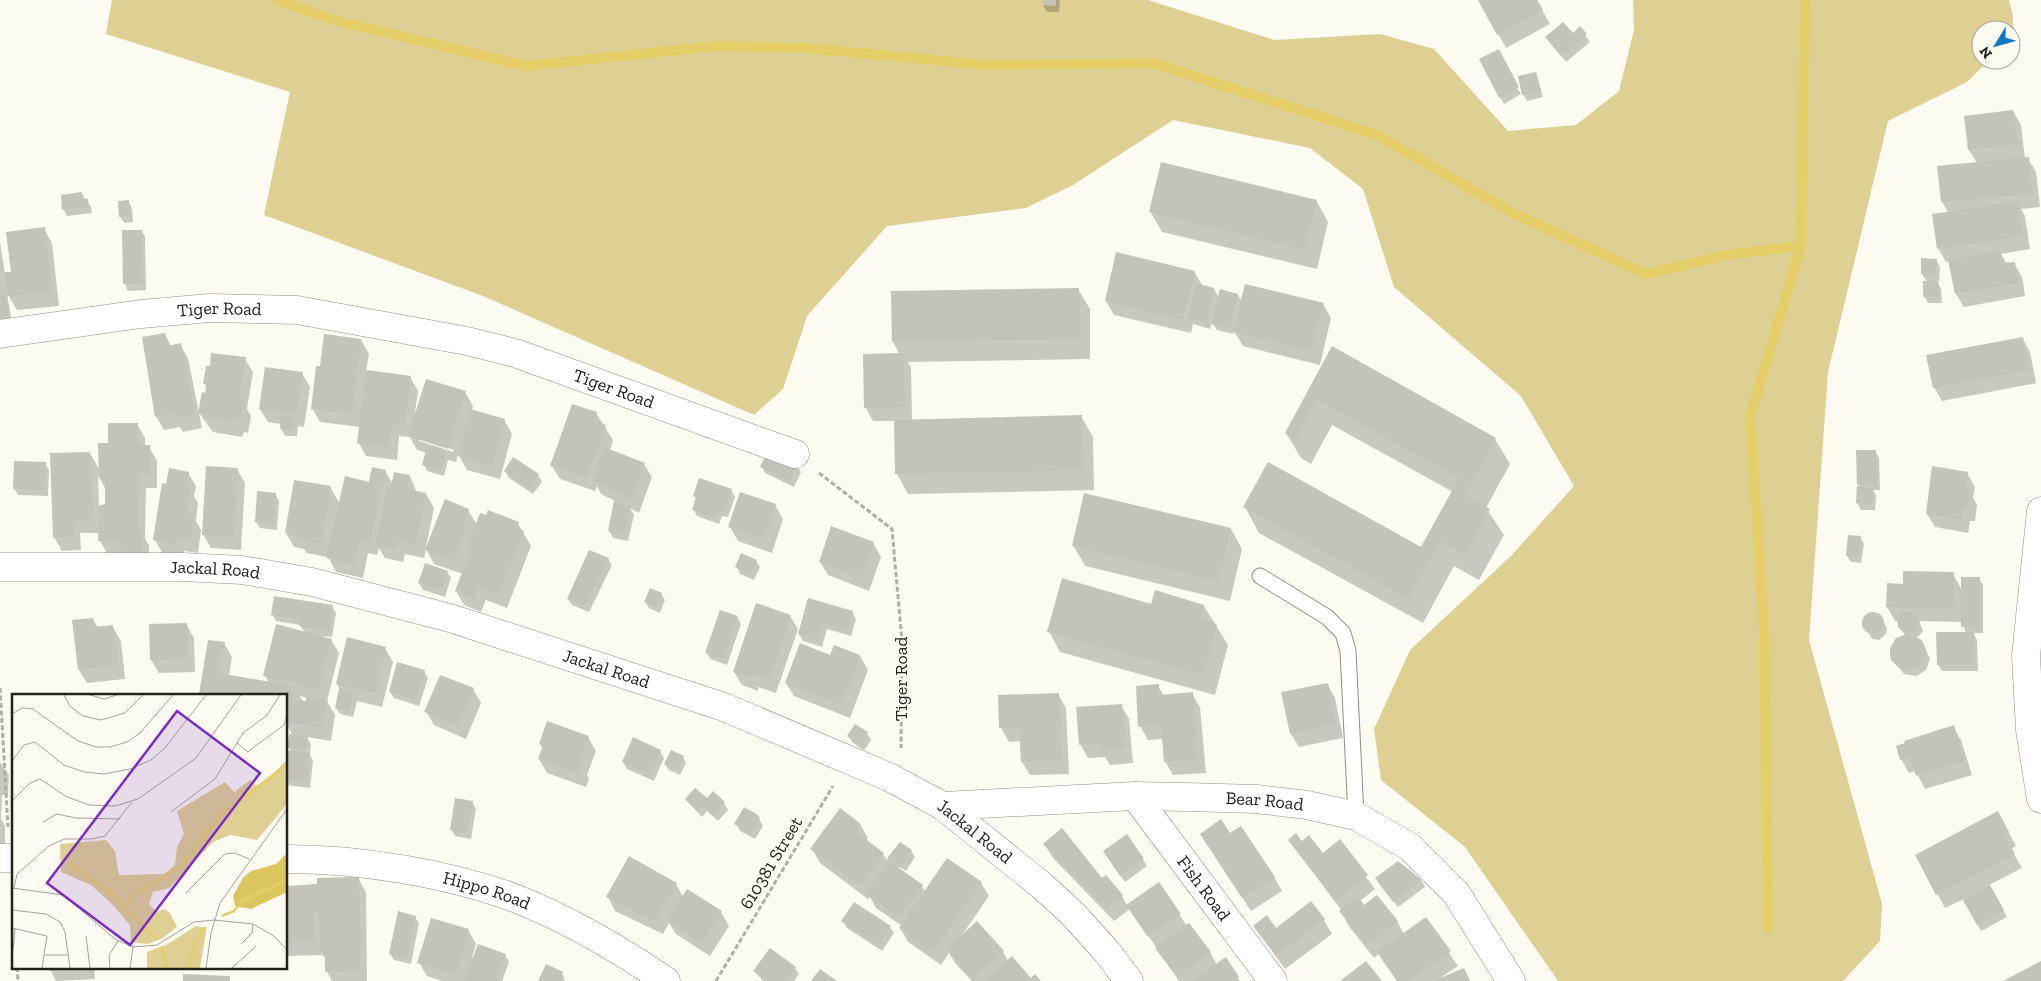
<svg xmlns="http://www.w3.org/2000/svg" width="2041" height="981" viewBox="0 0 2041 981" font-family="'Zilla Slab',serif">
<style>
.green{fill:#ded092}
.shadow{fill:#0003;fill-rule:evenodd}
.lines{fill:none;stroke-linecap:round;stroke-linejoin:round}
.stream{stroke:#e5ce67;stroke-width:10}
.building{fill:#c4c2b9}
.service-casing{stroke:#918f87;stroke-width:17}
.minor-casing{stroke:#918f87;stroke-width:29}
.path{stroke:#b0aea7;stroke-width:3;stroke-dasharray:5 2.5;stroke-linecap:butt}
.service{stroke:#fff;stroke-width:15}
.minor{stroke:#fff;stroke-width:28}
.labels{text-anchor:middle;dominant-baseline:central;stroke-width:4;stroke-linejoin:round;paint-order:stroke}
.street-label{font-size:18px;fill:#23221f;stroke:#fcfaf1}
.inset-river{fill:none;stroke:#e5ce67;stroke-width:2.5}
.inset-road{fill:none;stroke:#a5a49d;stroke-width:1}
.view{fill:#7b2cbf;fill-opacity:0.15;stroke:#7b2cbf;stroke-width:2.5}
.inset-edge{fill:none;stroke:#23221f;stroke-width:2.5}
</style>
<rect width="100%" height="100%" fill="#fcfaf1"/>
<polygon class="green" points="112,0 1148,0 1274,40 1380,34 1434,49 1508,131 1576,125 1619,91 1634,30 1633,0 2009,0 2013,16 2013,35 2011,37 2011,30 1981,30 1981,60 1989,60 1967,82 1888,121 1828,372 1809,640 1882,904 1880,941 1843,981 1558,981 1465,847 1381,780 1374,729 1410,650 1511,556 1574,486 1521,396 1394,287 1363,189 1310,148 1173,120 1073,185 1026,208 887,226 807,316 783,389 754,415 483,296 264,215 290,92 106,34"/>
<g class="shadow">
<polygon points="1044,0 1060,0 1059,12 1047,12 1043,5"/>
<polygon points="1479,0 1536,0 1550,24 1506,48"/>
<polygon points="1580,28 1590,42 1566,62 1547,38 1573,34"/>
<polygon points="1535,73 1543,97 1527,101 1523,94"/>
<polygon points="1514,83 1521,94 1504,104 1500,97"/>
<polygon points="2013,111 2021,125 2025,159 2028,159 2036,172 2040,207 2021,209 2025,216 2030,249 2001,254 2007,264 2014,263 2022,277 2025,296 1964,307 1956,294 1950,261 1946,262 1938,248 1948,212 1942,202 1977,163 1969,150"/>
<polygon points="82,194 91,207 92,213 67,216 64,210"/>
<polygon points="128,201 132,208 133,222 124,223 120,216"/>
<polygon points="1317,202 1328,222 1317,269 1162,232 1150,211"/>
<polygon points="44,229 52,243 59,306 17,310 7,293 12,323 0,324 0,242 5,274 12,273"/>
<polygon points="142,231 145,237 146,290 128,291 125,284"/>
<polygon points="1936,260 1940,267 1939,281 1937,281 1941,289 1942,303 1928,303 1924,296 1927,282 1922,274"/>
<polygon points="1194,272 1203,286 1214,289 1219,298 1238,295 1242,302 1323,304 1331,318 1320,365 1243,346 1234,331 1233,334 1217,330 1212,322 1210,329 1193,324 1191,333 1114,315 1106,301"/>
<polygon points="1078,289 1090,309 1090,359 908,362 911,368 912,420 1081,416 1093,437 1094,490 908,494 897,474 895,421 873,421 866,408 900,355 893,342 892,292"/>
<polygon points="165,334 171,346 180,345 188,358 202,428 183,432 180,427 164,430 156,416"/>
<polygon points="2022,338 2030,352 2036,383 1942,401 1934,387"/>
<path d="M361,340L369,354L366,371L410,377L418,391L415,412L465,392L473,406L472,411L504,420L512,434L500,479L467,470L458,454L456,462L448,460L444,476L427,471L424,465L427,453L417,450L410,437L399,436L397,460L366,456L358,442L360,427L320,422L312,408L321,367ZM419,438L454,450V452L419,441Z"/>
<polygon points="1332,348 1495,439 1510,464 1486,508 1504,535 1479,580 1454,566 1423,623 1259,533 1245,507 1421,549 1453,492 1332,425 1311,464 1301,458 1286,433"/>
<polygon points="245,359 253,372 247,409 251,416 248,433 244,432 242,437 213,432 199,413 207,388 205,384"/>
<polygon points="302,373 310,387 304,427 298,426 297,436 285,436 281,429 281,424 268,422 260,409"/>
<polygon points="596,413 613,440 610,450 644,464 652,477 639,513 630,508 634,515 628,541 613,538 609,531 615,501 601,494 597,486 595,491 560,479 552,466"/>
<path d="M137,424L145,438V447H149L157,461V488H146L145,539L149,545V566L108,555L100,541V533H80L81,550L62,551L54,537L90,453L100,471L109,444ZM98,475L106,490V505L99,507Z"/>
<polygon points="1875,451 1879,458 1880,490 1873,490 1876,496 1875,510 1861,510 1857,503 1861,488 1858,484"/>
<polygon points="45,464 49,470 48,496 18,495 14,488"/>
<polygon points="797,466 801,472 794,487 765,473 762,467"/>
<polygon points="237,469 245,483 241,550 211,548 203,534"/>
<polygon points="385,471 393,484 410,476 417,493 426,494 434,508 426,547 468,510 477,525 518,524 531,546 507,608 486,600 481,612 464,605 456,591 463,574 434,564 426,549 424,558 405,554 403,562 385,558 379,548 377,555 368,553 363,578 336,572 328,557 306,553 304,549 294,547 286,533 330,487 340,504"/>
<polygon points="505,471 538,475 542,482 533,494 509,478"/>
<polygon points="188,473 196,486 194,496 198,503 196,521 201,530 198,553 184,551 183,557 163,554 155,540 167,486"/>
<polygon points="1967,473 1975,487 1973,498 1977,505 1975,521 1970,521 1968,533 1935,527 1927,514"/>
<polygon points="731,490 735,497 728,517 722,516 719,524 697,516 694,510 697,500 694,496"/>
<polygon points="275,494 279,501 277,530 260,528 256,522"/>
<polygon points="775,505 783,519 772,553 738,541 730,527"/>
<polygon points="1231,529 1242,549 1230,601 1085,566 1073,545"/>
<polygon points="1860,537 1864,544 1861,563 1851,562 1847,556"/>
<polygon points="873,543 881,557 869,591 828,575 820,562"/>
<polygon points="608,559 612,565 589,612 572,605 568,599"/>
<polygon points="756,561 760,567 754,580 740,574 737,567"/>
<polygon points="447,572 451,578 445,597 423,590 419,583"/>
<polygon points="1953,574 1962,590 1979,579 1983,585 1983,633 1973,633 1977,640 1978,671 1942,671 1938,665 1966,633 1962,622 1919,621 1923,631 1917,638 1925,648 1930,659 1926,670 1916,676 1904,674 1893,659 1905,635 1899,627 1899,621 1895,621 1887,607 1904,585"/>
<polygon points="661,594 665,600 660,613 649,608 645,602"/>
<polygon points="809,600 852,612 856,619 851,636 827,629 822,647 803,641 799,634"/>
<polygon points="1152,605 1204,606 1228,645 1215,695 1060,652 1049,631"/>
<path d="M332,607L336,613L332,637L324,636L323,638L331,640L339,653L327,701L335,715L331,741L307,737L311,744L310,755L313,761L310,788L286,785V752H291L289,748L293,736L286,724V695H200L209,641L224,643L232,657L229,676L269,683L265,675L305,633L300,625L276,621L272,614ZM300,696L307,698V703L303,702Z"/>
<polygon points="721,612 738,618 741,624 727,665 710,659 707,653"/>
<polygon points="1869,613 1879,615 1887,628 1886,634 1879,640 1872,639 1863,623 1864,617"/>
<polygon points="790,616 798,629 776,693 758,687 758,691 742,685 734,672"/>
<polygon points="93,619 98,628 113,627 121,641 125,679 87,683 79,670"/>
<polygon points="186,624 194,638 195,672 159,673 151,660"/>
<polygon points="835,647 860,656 868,670 850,718 794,696 786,683 831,656"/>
<polygon points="385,648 393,662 382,707 357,701 353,717 340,714 336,708 340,690 337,684"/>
<polygon points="424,671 428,678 419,706 394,698 390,692"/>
<polygon points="1327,684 1335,698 1343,738 1299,747 1291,734"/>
<polygon points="1158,686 1164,696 1192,694 1200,707 1206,773 1173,775 1165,761 1163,739 1148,740 1140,726"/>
<polygon points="473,689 481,703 466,739 434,725 426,711"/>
<polygon points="1058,694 1066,708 1069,774 1030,775 1022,762 1021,741 1009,742 1001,728"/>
<polygon points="1121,705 1129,719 1133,763 1110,765 1105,757 1088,758 1080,744"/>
<polygon points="855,726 867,733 871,740 864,750 853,743 849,736"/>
<polygon points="1953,727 1961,740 1972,775 1925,789 1916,771 1909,773 1901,759"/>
<polygon points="588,737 596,751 587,775 589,779 586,787 547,773 539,759 543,749 540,744"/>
<polygon points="633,739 660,751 664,758 654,781 627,769 623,762"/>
<polygon points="683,757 686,763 680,775 669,770 665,764"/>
<polygon points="0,762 9,775 8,795 2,795 1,819 5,826 5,847 0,847"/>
<polygon points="686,800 724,803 728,810 718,821 707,811 702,817"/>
<polygon points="472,802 476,809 471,839 455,836 451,829"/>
<polygon points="1998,813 2016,846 2011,849 2022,868 1989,885 2007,917 1981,931 1964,899 1945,908 1916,855"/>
<polygon points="757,816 763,826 755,839 740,831 736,824"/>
<polygon points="860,824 868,838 867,840 883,854 887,860 900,844 911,851 915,857 906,871 899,867 898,869 922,886 925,892 981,883 989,896 962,935 1003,952 1008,961 1031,979 1039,981 972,981 955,963 949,953 941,965 908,942 900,928 902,926 876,908 870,897 868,899 820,863 812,849"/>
<polygon points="1230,835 1274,877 1282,891 1251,911 1210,848"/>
<polygon points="1126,836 1147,866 1125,882 1108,858"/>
<polygon points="1290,840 1301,842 1323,854 1340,841 1375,889 1360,901 1364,907 1397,921 1404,934 1426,918 1458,966 1440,978 1464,969 1470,981 1397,981 1379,954 1374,958 1348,925 1341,910"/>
<polygon points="1045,845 1102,880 1122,896 1127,905 1158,884 1187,926 1210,952 1217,965 1225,959 1240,981 1179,981 1130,909 1114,921 1053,858"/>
<polygon points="1398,862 1422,881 1425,887 1398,907 1380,885"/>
<polygon points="358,878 366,892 367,981 332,981 327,972 326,960 323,955 287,956 286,954 286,887 319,885"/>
<polygon points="676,884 683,897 721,912 729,926 710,956 676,934 669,923 663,934 615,911 608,897"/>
<polygon points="855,903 890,927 894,933 882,951 847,928 843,921"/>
<polygon points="415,917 419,923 411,964 394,960 390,954"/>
<polygon points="1324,920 1332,934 1285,969 1255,927 1276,930"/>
<polygon points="468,930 476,944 472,957 505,955 509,962 502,981 442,981 427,976 419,962"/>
<polygon points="49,967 94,967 95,979 56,981"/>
<polygon points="113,967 130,967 130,968 115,970"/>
<polygon points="795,968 799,974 794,981 763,981 754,971"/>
<polygon points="562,973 565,981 539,981"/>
</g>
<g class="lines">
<g class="stream">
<polyline points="278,0 333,20 526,66 716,46 806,48 986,65 1153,63 1377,135 1513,213 1646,274 1732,254 1801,246"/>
<polyline points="1768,928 1764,627 1750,417 1801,246 1805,0"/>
</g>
</g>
<g class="building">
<polygon points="1043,0 1056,0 1056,6 1042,5"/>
<polygon points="1478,0 1537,0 1543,10 1497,35"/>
<polygon points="1563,22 1573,33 1580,26 1587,34 1561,56 1545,37"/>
<polygon points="1499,49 1519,87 1499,98 1479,59"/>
<polygon points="1536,72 1541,90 1522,95 1518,76"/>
<polygon points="2013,110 2018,144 1968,150 1964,116"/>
<polygon points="2029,157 2032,194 1941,202 1937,166"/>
<polygon points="1161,162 1317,200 1306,250 1149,212"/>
<polygon points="82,192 83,199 88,199 89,207 62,210 61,195"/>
<polygon points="129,200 130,216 119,217 118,201"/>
<polygon points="2018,201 2023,236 1937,249 1932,214"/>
<polygon points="45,227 52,292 7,296 5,272 11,272 6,232"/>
<polygon points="122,230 142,230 143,284 123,284"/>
<polygon points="2000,250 2003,263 2015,262 2018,283 1955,294 1948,260"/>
<polygon points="1116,252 1195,271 1183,320 1105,301"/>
<polygon points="1921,258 1937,259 1936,275 1921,274"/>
<polygon points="1923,281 1938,281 1939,297 1923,297"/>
<polygon points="1196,283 1214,288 1207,322 1188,318"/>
<polygon points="1245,284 1324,303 1312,351 1233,332"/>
<polygon points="1079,288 1080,339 892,342 891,291"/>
<polygon points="1220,289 1238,294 1230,328 1211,324"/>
<polygon points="0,295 5,295 9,316 0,317"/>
<polygon points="165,333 168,346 181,343 195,414 174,418 173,413 155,417 142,337"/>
<polygon points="324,334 361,339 352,414 311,409 316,366 320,366"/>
<polygon points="2023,337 2029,370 1933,388 1926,355"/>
<polygon points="1332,346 1496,438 1465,495 1490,509 1465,555 1440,541 1408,599 1243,507 1268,462 1421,547 1459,478 1317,400 1296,439 1285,433"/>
<polygon points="211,353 246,357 239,400 244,401 241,420 236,419 235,423 203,418 204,414 198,413 202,392 205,393 207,384 203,384 206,366 210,366"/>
<polygon points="904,353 905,407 864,408 863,354"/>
<polygon points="265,367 303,372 297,414 259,409"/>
<polygon points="366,370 411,376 405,424 392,423 389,447 357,443"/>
<polygon points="426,379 466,391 448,449 408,436"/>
<polygon points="572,404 597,412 594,420 606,425 587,478 550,466"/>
<polygon points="470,409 505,419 492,466 458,456"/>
<polygon points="281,415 295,415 294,430 280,429"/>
<polygon points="1082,415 1083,470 895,474 894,420"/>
<polygon points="108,423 138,423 138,445 150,445 150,474 139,474 138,528 142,530 142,552 121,552 121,542 98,541 99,506 105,504 105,479 99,479 98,443 108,443"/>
<polygon points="427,446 446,451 441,470 422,465"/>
<polygon points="604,447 645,463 631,500 592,480"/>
<polygon points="768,450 798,465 790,481 760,467"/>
<polygon points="1856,450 1876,450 1877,484 1857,485"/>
<polygon points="90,452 93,520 73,520 74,536 53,538 50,453"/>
<polygon points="513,457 539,474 529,489 504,471"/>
<polygon points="14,461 46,462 45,490 13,489"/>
<polygon points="206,466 238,468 234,537 202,535"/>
<polygon points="1932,466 1968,472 1965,490 1970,490 1968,508 1963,507 1961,520 1926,514"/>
<polygon points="372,467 386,470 370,542 360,540 355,565 326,558 345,476 369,482"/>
<polygon points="169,468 189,472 186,487 191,488 187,514 194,515 190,540 176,538 176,544 153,540 162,483 166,484"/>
<polygon points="394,472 410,475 407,489 426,493 416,545 397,541 396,549 376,544 387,487 391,487"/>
<polygon points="699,478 732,489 724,511 718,510 715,518 692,510 696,497 693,496"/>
<polygon points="294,480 331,486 322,544 297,540 298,536 285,533"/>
<polygon points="1857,486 1873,488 1872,504 1856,503"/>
<polygon points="257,491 276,493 274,523 255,522"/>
<polygon points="740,492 776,504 764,539 728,527"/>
<polygon points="1084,493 1231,528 1219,581 1072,546"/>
<polygon points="445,499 469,509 462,529 465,531 453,561 425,550"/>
<polygon points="614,501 631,507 624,535 608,531"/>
<polygon points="488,510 519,522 517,528 524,531 499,595 478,587 474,599 455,591 471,549 467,547 480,513 486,515"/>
<polygon points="831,526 874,542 861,578 819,562"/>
<polygon points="1848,535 1861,536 1858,557 1846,556"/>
<polygon points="589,550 609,558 585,606 567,599"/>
<polygon points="741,553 757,560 751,574 735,567"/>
<polygon points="425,563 448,571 441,591 418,583"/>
<polygon points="1903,571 1954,572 1953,609 1886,607 1887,583 1903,584"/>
<rect x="1961" y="577" width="19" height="50"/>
<polygon points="1062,578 1151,604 1155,590 1204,605 1201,619 1217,624 1203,675 1047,632"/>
<polygon points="650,588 662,593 656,607 644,602"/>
<polygon points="274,596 333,605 329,631 299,626 300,619 271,615"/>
<polygon points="808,598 853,611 848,630 823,623 818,641 798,634"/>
<polygon points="756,603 791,615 769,680 751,674 751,678 733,672"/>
<polygon points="720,610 738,616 724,659 705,653"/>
<polygon points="1908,611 1918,616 1920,623 1917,630 1908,634 1922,640 1927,652 1922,664 1911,670 1899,668 1891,660 1890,654 1890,648 1896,638 1907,634 1898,627 1897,619 1901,613"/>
<circle cx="1873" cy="623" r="11"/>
<polygon points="93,618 94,627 113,625 118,665 78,670 72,620"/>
<polygon points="187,623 188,659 150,660 149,624"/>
<polygon points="276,624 332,639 319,690 263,676"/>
<polygon points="1936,632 1974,632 1975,665 1937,665"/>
<polygon points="347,637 386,647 375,693 336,684"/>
<polygon points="208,640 225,642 218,673 295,686 293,699 306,701 306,697 328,700 323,728 286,722 286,695 199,694"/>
<polygon points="800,643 830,655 834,645 860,655 842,705 785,683"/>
<polygon points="397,662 425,670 416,700 389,692"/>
<polygon points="440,675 474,688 458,726 424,712"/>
<polygon points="1328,683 1336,724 1290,734 1281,692"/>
<polygon points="1159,684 1159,695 1193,692 1198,759 1164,762 1161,725 1138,727 1136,686"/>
<polygon points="339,689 354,693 349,711 335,708"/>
<polygon points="1059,693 1062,760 1021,762 1019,728 999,728 998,695"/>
<polygon points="1122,704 1126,749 1101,751 1100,743 1079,745 1076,707"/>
<polygon points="547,721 589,736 579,763 582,765 579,774 538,759 543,746 539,744"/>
<polygon points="855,724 868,732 860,745 847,736"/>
<polygon points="1954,725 1965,761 1916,776 1910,756 1900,760 1896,746 1905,743 1904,741"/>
<polygon points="289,734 308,736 306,750 287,748"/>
<polygon points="633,737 661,750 650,775 622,762"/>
<polygon points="286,750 310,753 307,782 286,779"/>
<polygon points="671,750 684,756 676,769 664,764"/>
<polygon points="695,788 707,798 713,791 725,802 714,815 703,805 698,811 685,799"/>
<polygon points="455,798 473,801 467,833 450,830"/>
<polygon points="744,807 758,815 760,819 752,834 734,824"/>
<polygon points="840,808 861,824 856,832 884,853 860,886 810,849"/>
<polygon points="1998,811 2009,832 2004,834 2015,854 1936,895 1915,855"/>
<polygon points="1221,819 1230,833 1241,826 1275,877 1242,898 1200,834"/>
<polygon points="1062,828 1102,878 1106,875 1123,895 1106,908 1043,844"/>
<polygon points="1296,833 1302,841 1309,835 1323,853 1340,839 1368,875 1335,901 1288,840"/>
<polygon points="1127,834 1144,859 1120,876 1103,851"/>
<polygon points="900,842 912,850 902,865 887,858"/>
<polygon points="629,856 677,883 655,921 606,897"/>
<polygon points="947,858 982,882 933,952 899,928"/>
<polygon points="889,861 923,885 899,917 866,894"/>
<polygon points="1398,861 1422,880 1393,902 1375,878"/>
<polygon points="359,877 360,971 325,972 325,952 321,952 319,911 313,912 315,941 286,943 286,886 317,884 317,878"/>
<polygon points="1159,882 1181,914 1148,937 1126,905"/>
<polygon points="1990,885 2004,910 1977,925 1963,900"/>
<polygon points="687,889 722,911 702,943 666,920"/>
<polygon points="1377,895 1398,921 1366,945 1339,911 1358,896 1364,905"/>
<polygon points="1311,901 1325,919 1276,956 1253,926 1267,915 1276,928"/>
<polygon points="854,902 891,926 878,945 841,921"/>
<polygon points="398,911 416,916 407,958 389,954"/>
<polygon points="1426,917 1451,951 1409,981 1397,981 1377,952"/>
<polygon points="431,918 469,929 455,975 417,963"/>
<polygon points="977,921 1004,951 973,979 946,949"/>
<polygon points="1189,923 1211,952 1177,977 1155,948"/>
<polygon points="478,944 506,954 496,981 464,981"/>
<polygon points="770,948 796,967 786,981 767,981 753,971"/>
<polygon points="1012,956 1031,978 1035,974 1041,981 983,981"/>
<polygon points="1226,957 1239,977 1234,981 1191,981"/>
<polygon points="1366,961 1382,981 1340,981"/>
<polygon points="2041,961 2041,981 2003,981"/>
<polygon points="546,964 563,972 559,981 538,981"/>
<polygon points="48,967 67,967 67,968 49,971"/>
<polygon points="1464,968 1470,981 1433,981"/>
<polygon points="820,969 837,981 811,981"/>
<polygon points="183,974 230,976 230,981 183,981"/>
</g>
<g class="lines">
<defs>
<polyline id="service" points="1260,576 1327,617 1343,633 1348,651 1356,816"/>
<g id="minor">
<path id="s1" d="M0,334L141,314L210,308L297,310L467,341L515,353L795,454"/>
<polyline points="2041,511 2026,656 2030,730 2041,799"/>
<path id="s2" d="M0,567H182L242,570L312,582L450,618L724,707L889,777L943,806L1041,885L1073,914L1107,952L1129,981"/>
<path id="s3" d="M1135,796L1273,981"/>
<path id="s4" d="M943,806L1135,796L1187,797L1256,799L1307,805L1356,816L1410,847L1456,893L1511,981"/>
<polyline points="0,858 14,858"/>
<path id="s5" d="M286,859C359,859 448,873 517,899C567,919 622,951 666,981"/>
</g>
</defs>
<use href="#service" class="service-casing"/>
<use href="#minor" class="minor-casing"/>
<g class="path">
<polyline points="819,473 892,529 902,641 901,748"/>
<polyline points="0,688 8,827"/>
<polyline points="12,890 14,917"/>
<polyline points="17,967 18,981"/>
<polyline points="716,981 833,786"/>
</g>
<use href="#service" class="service"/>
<use href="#minor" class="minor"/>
</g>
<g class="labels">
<g class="street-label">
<text stroke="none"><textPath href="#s1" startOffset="221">Tiger Road</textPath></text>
<text stroke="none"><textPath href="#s1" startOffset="626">Tiger Road</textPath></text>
<text stroke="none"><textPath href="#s2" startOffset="215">Jackal Road</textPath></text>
<text stroke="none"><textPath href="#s2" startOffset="620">Jackal Road</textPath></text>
<text transform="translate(901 679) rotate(-90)">Tiger Road</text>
<text stroke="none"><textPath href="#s4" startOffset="322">Bear Road</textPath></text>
<text stroke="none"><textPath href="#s2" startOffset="1025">Jackal Road</textPath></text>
<text transform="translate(771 863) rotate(-59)">610381 Street</text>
<text stroke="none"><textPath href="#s3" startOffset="115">Fish Road</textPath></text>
<text stroke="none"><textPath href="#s5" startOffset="204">Hippo Road</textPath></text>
</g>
</g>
<g transform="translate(12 694)">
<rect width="275" height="275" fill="#fcfaf1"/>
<path d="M275,69V110L245,146L218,141L201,148L157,194L141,198L137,210L145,218L152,215L158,219L165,233L149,245L136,250L119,248L118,231L100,210L79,191L49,178L48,150L94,146L103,157L107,181L152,180L163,171L165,153L172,140L165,117L213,88L222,98L238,86L244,92ZM184,232L194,234V238L188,274H135V258L154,251Z" fill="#ded092"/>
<path d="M275,159V198L239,215L223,212L221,202L231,184L239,177L264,170Z" fill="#dcc65e"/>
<path class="inset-river" d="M57,169L101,200L113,215L145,245M113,215L120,201L169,173L209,120L261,82L275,68M210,222L222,217L230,207L275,186M150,252L155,274M176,274L187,240L194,233"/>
<path class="inset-road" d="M52,1L58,12L71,22L89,26L113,19L131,1M78,1L92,5L105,1M0,20L10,14L21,15L66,47L84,53H98L115,48L128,39L161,1M225,49L236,58L238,56L272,31L275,21M0,67L12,51L23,48L52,71L72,78L92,80L118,75L139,66L152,55L194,1M0,107L18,89L28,85L55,103L77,111L103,112L126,105L184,64L229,1M159,118L203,85L231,39L255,21L268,1M31,128L45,120L64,124L108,125M0,194L51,201L103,245L121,253L145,251L182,228L202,226L241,230L262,242L275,256M2,194L5,180L37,152L52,145H80L93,142L120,108M174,199L213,160L223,159L237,165M0,216L34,220L48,228L53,238L58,274M0,234L35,242L30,274M74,242L78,274M229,250L240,239L241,230M1,256L3,235M33,261H57M98,274L97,261L106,247M118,274L121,253M194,274L199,239L208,209L275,115M220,274L244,252"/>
<path class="view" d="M165,17L248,79L118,251L35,189Z"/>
<rect width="275" height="275" class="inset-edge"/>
</g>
<g transform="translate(1996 45) rotate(233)"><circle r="24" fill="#fcfaf1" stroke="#a5a49d"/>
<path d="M0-4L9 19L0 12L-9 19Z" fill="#0e79c4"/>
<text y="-8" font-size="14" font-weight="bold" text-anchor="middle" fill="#23221f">N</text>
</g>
</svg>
